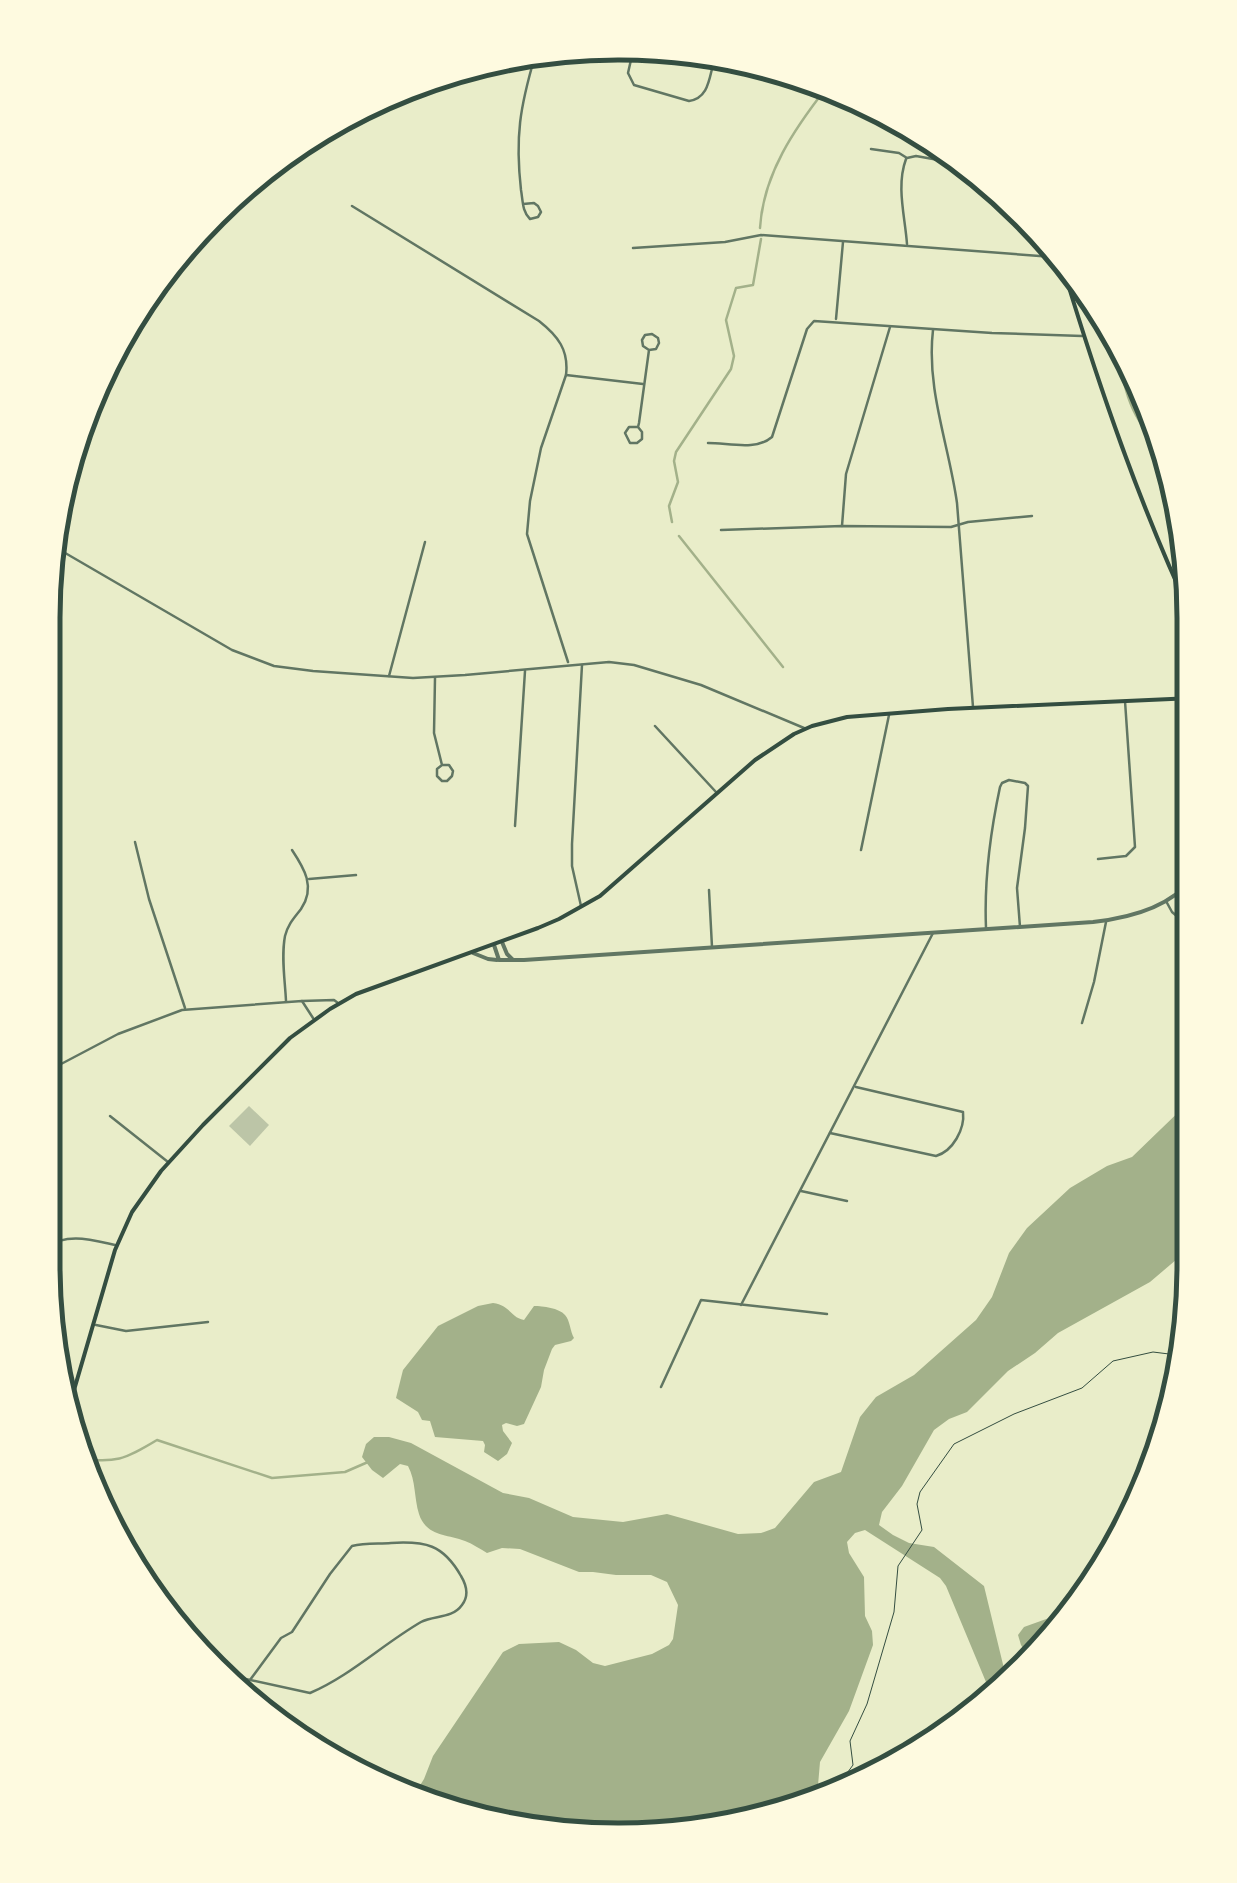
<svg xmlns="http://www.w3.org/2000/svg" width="1237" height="1883" viewBox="0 0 1237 1883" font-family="'Fira Sans Condensed',sans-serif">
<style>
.water{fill:#a3b18a}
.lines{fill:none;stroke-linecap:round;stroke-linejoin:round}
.stream{stroke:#a3b18a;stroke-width:2.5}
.building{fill:#bcc5a7}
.path{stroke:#344e41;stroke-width:1}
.minor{stroke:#617663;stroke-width:2.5}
.tertiary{stroke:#617663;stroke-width:4}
.secondary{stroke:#344e41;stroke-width:4}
.rim{fill:none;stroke:#344e41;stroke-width:5}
</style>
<rect width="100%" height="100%" fill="#e9edc9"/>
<g class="water">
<path d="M1119,343L1135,364L1156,443C1128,417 1119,381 1119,343Z"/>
<path d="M1191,1100L1190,1248L1150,1282L1058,1333L1035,1353L1008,1371L967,1412L949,1419L934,1430L902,1486L882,1512L879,1525L893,1535L909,1543L934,1547L984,1586L1007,1681L991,1694L946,1586L940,1578L865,1530L855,1533L847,1542L849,1553L864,1577L865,1616L872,1631L873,1645L849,1711L820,1762L817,1797L731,1829L580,1839L411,1800L424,1779L433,1756L503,1652L519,1644L559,1642L576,1650L593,1663L605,1666L652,1654L669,1645L673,1639L678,1605L667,1582L651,1575H616L593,1572H579L520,1549L502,1548L487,1553C480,1549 473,1544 465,1541C446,1534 426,1536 419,1514C414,1498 416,1481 408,1466L400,1464L383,1478L372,1470L362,1457L366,1444L374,1437H389L411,1443L503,1493L529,1498L573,1517L623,1522L667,1514L738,1534L761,1533L775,1528L814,1482L841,1472L860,1417L876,1397L914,1375L976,1320L992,1297L1009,1253L1027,1228L1070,1188L1107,1166L1132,1157Z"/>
<path d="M493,1303C510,1305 510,1317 524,1320L534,1306C543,1306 559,1308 565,1315C570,1320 570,1331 574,1338L571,1341L555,1345L552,1349L544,1370L541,1387L524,1424L517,1426L506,1423L502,1425L503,1431L512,1443L507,1454L498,1461L484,1452L485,1445L483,1441L435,1437L430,1421L422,1420L418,1412L396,1398L403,1370L438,1326L478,1306Z"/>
<polygon points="1049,1618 1067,1621 1051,1645 1031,1661 1021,1645 1018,1635 1024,1627"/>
</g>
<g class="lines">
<g class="stream">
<path d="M760,228C763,174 795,128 827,87"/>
<polyline points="672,522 669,506 678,482 674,461 676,452 731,369 734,356 726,320 736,288 753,285 761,239"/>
<polyline points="679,536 783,667"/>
<path d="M78,1459C118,1462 122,1461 157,1440L272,1478L345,1472L368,1462"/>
</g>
</g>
<polygon class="building" points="249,1106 269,1125 250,1146 229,1126"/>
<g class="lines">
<polyline class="path" points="834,1791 853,1765 850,1741 867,1704 894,1612 898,1566 922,1530 917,1504 920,1492 954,1444 1014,1414 1082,1388 1113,1361 1153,1352 1185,1356"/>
<g class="minor">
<path d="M633,51L628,73L634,85L689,101C709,98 709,78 714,61"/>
<polyline points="871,149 899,153 907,158 916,156 961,164"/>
<path d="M906,159C896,186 905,216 907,244"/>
<polyline points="971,170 975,176"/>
<path d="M523,204L534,203L538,206L541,212L538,217L530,219C522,211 523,201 521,190C515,137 520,107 535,56"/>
<path d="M352,206L539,321C558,336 569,350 566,375L541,448L530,501L527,534L568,662"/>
<polyline points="633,248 725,242 761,235 1053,257"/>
<polyline points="836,319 843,242"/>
<path d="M933,330C926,389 949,445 957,503L973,707"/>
<polyline points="566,375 643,384"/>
<polyline points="638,427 642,432 642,439 637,443 630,443 625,433 629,427 638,427 639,423 649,350 643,346 642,340 645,335 652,334 658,338 659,343 656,349 649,350"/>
<path d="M708,443C729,443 756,451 772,437L807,329L814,321L992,333L1082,336"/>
<polyline points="842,526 846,474 890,327"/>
<polyline points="721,530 842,526 951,527 968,522 1032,516"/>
<polyline points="48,543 232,650 274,666 313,671 413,678 465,675 609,662 634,665 701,685 804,728"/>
<polyline points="389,676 425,542"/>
<polyline points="435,678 434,733 442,765 449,765 453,771 452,776 447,781 442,781 437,776 437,769 442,765"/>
<polyline points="655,726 716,792"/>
<polyline points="515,826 525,671"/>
<polyline points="135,842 149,899 185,1008"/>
<polyline points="861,850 889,715"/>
<polyline points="1098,859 1126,856 1135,847 1125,701"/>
<polyline points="309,879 356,875"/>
<polyline points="709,890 712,947"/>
<polyline points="1166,901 1172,912 1192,929"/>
<polyline points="581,906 572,866 572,844 582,665"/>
<path d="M986,928C984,880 990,834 1000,787L1002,783L1009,780L1025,783L1028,786L1025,828L1017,888L1020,927"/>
<path d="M286,1001C285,980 281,957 285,936C288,924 294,918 301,909C316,887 304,868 292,850"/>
<polyline points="302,1001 334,1000 338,1003"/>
<polyline points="1082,1023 1094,982 1106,922"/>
<polyline points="44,1073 118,1034 182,1010 302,1001 313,1018"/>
<polyline points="110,1116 168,1162"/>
<path d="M830,1133L936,1156C953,1151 965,1129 963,1112L856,1087"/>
<polyline points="801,1191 847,1201"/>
<path d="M43,1248C68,1233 88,1239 115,1245"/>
<polyline points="741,1305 933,933"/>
<polyline points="96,1325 126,1331 208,1322"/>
<polyline points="661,1387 701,1300 827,1314"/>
<path d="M223,1674L310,1693C350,1676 383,1644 421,1622C434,1615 452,1619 462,1605C469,1596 467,1586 461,1576C443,1544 425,1541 391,1543C378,1544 365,1543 352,1546L330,1574L292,1632L281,1638L250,1680"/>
</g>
<g class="tertiary">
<polyline points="502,942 507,954 513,960"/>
<path d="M494,945L499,960H524L1093,922C1129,918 1169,908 1192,879"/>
<polyline points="473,953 488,959 497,960"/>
</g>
<g class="secondary">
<path d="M1064,271C1100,390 1140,506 1193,619"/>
<polyline points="67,1414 115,1250 132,1212 161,1171 203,1125 290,1038 330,1009 356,994 538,928 559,919 600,896 755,760 794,734 812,726 847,717 948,709 1193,698"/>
</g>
</g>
<path d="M0 0H1237V1883H0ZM618 60H619A558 558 0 0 1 1177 618V1265A558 558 0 0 1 619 1823H618A558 558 0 0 1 60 1265V618A558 558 0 0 1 618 60Z" fill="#fefae0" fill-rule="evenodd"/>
<path class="rim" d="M618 60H619A558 558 0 0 1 1177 618V1265A558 558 0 0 1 619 1823H618A558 558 0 0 1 60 1265V618A558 558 0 0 1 618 60Z"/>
</svg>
